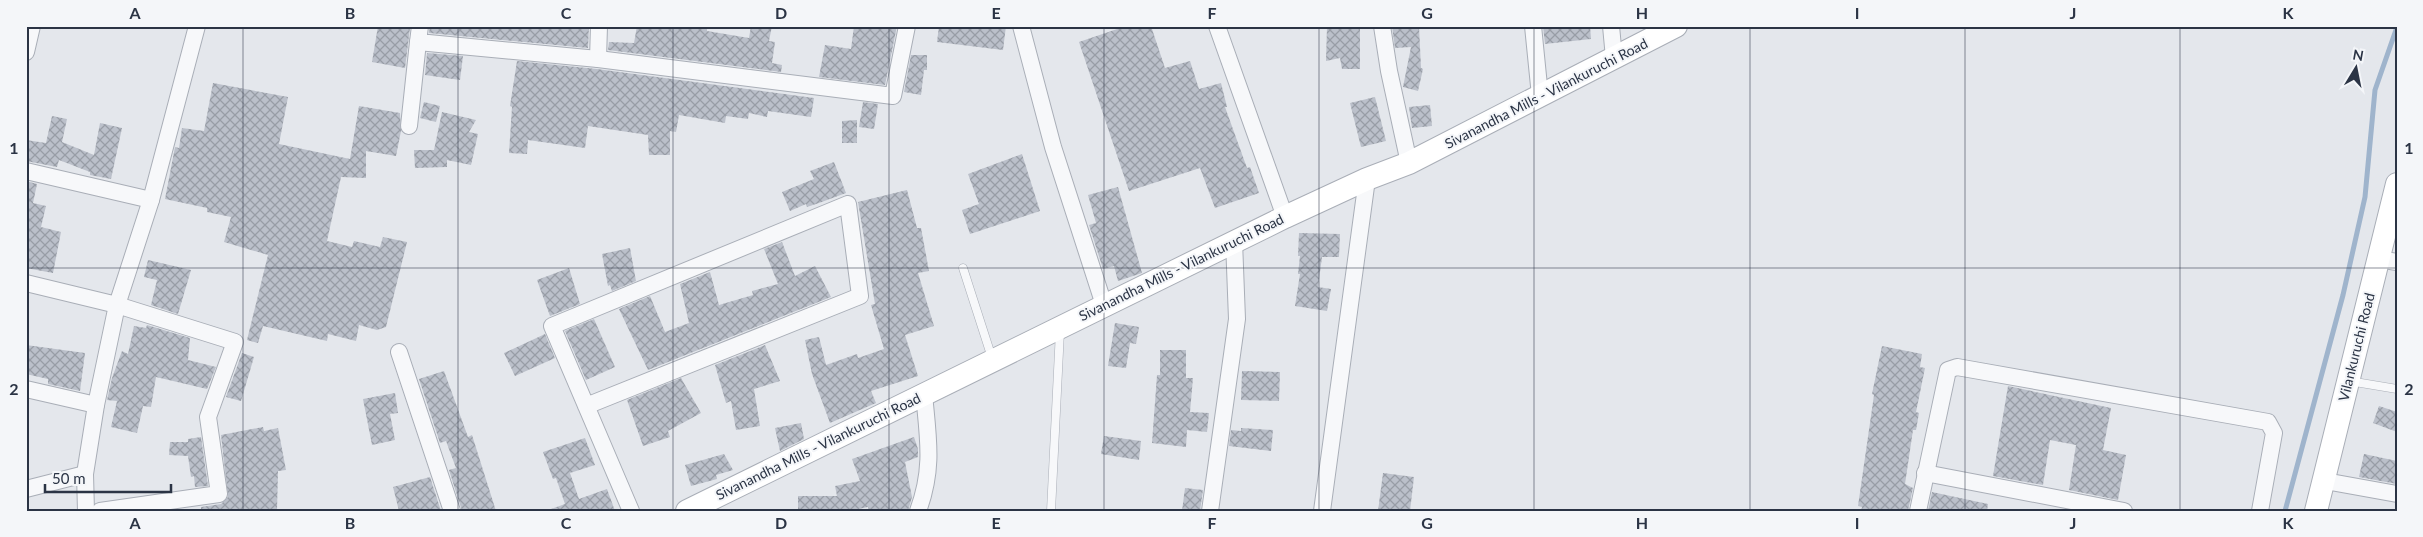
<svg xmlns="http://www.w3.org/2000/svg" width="2423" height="537" viewBox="0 0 2423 537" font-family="Lato,sans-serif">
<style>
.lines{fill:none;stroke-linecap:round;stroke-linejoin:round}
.stream{stroke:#9fb4cc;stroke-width:5}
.building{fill:url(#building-cross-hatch)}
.service-casing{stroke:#a9aeb7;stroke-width:9}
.minor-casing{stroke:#a9aeb7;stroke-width:18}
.secondary-casing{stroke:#a9aeb7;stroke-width:24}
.service{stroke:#f7f8fa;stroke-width:8}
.minor{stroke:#f7f8fa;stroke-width:16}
.secondary{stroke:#fff;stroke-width:22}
.grid{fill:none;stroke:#2b3445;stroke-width:1;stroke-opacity:0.55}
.labels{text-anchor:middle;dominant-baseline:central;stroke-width:4;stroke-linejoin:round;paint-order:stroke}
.street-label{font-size:14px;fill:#2b3445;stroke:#f4f6f9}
.neatline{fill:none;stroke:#2b3445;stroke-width:2}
.grid-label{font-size:16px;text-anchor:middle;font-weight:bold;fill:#2b3445}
</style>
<defs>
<pattern id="building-cross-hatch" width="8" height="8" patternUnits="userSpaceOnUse" patternTransform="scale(1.25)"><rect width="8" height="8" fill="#bbc0ca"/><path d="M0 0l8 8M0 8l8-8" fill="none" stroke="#989da6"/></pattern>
</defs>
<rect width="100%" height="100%" fill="#e4e7ec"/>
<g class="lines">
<polyline class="stream" points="2285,511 2343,295 2365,197 2375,90 2397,27"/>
</g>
<g class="building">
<polygon points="378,26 410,28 405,68 372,62"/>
<polygon points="430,26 589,26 588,48 429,33"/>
<polygon points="637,26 707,26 707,31 749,38 751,26 772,26 769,41 775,42 772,63 782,65 781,72 608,50 609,42 634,43"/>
<polygon points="854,26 897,26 885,85 819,77 825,45 851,49"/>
<polygon points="939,26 1006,26 1003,50 937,42"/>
<polygon points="1126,26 1151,26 1165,68 1190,61 1199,89 1221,83 1227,107 1225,107 1247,168 1250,167 1259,193 1215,208 1200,168 1129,191 1079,42"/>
<polygon points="1327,26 1360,26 1360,69 1342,69 1340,58 1326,61"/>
<polygon points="1392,26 1419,26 1421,68 1423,69 1418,91 1403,87 1411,47 1395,48"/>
<polygon points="1543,26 1590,26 1591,39 1545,44"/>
<polygon points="427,53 463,56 460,80 425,75"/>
<polygon points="911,55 927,55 927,70 924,70 921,95 904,92"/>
<polygon points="517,61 597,69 814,98 811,117 768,111 767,117 749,113 748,119 726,116 725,123 679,115 676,132 670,131 670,155 649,155 648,135 588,126 585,148 528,140 527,154 509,153 512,107 510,106"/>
<polygon points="213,83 288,97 279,144 350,159 359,106 400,113 401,131 396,156 366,151 366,178 341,177 327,241 352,247 354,241 380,247 383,237 407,242 386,327 377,330 359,325 356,341 328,334 327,341 263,326 258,343 247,340 268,255 224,242 231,217 207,212 207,208 165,199 175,147 179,148 182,128 204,131"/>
<polygon points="1375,97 1386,141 1361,147 1350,103"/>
<polygon points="424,102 440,106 436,122 420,118"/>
<polygon points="863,102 878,104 874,129 859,127"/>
<polygon points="1430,105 1432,126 1412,128 1409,107"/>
<polygon points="442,112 476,120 469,132 478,134 471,165 447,160 447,167 415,168 414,150 434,150"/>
<polygon points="52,116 67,119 62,142 94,155 100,123 122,128 111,179 90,175 90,172 59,160 57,167 26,161 26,140 46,143"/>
<polygon points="857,120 857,143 842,143 842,121"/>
<polygon points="1022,154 1040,211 970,234 962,210 979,204 968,174"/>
<polygon points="834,162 846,193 819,203 807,207 806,204 790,211 782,192 814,179 810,171"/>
<polygon points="26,181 37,184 33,203 46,206 41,227 61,232 53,273 26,268"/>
<polygon points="1118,187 1142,273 1118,281 1114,266 1103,269 1089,225 1096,223 1088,195"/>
<polygon points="907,190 917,228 921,228 929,271 918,273 934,326 905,335 918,376 871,391 876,403 830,423 812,374 805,340 819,337 826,365 857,354 858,358 884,349 871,305 875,304 858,202"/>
<polygon points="1299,233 1340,234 1339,257 1322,257 1318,287 1331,289 1327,311 1295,306 1300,274 1298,274 1300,256 1298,256"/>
<polygon points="782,242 795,276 815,266 831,297 648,370 619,309 650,296 665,332 689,323 680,284 710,272 719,305 753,295 752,291 778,284 764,249"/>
<polygon points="630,248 636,281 612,291 610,285 608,286 602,254"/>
<polygon points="148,260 191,270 178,314 151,305 157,280 144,277"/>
<polygon points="569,268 580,304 550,316 537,280"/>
<polygon points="594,319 615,367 586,380 565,331"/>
<polygon points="1115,323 1139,327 1136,344 1130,343 1126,368 1108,366"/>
<polygon points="147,325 190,338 188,360 216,367 207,389 156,377 151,407 143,406 137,433 111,427 117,401 107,400 112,378 122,351 128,354 134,326 146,328"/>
<polygon points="545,334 555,358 515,376 504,353"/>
<polygon points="26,345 85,353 80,391 48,384 48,379 26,374"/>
<polygon points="765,345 780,381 754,389 760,426 736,430 731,401 726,403 715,365"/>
<polygon points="1882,346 1922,354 1920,367 1925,368 1916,412 1919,413 1916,430 1913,430 1905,484 1913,488 1908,511 1861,511 1862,507 1858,506 1874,395 1872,394"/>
<polygon points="1160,350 1186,350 1186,378 1193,378 1190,412 1209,413 1207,432 1187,430 1186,447 1152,443 1157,375 1160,375"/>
<polygon points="242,353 254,357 241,401 226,397"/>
<polygon points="444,371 468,437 472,435 496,511 462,511 449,470 456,468 446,441 440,443 419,379"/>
<polygon points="1242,371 1280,372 1279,401 1241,400"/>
<polygon points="681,378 701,413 668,431 670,437 643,446 627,400"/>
<polygon points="2008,386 2111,408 2103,450 2126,455 2118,500 2069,490 2076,445 2050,440 2043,485 1993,476"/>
<polygon points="395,393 398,413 390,414 395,440 372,445 363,399"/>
<polygon points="2379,406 2397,412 2397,432 2373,423"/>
<polygon points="801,423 804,439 780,451 775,428"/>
<polygon points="263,427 264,431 278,428 286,470 278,471 277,511 201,511 201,507 221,504 228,497 221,435"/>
<polygon points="1241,428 1273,430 1271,451 1229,446 1231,430 1241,431"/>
<polygon points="1104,436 1141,441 1139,460 1101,454"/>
<polygon points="201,437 208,486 195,487 194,476 191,477 188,456 169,455 170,442 188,442 188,439"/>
<polygon points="914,437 918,449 918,457 905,462 912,497 908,511 869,511 868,507 849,511 798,511 798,496 837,496 835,486 860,481 852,459"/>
<polygon points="585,438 595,465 570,473 579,499 607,489 615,511 551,511 551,509 565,504 556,478 553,479 543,452"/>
<polygon points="724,454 733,470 716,475 717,479 691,486 685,465"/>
<polygon points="2364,454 2397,461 2397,484 2359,477"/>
<polygon points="1383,473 1414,477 1410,511 1378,511"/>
<polygon points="430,477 441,511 399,511 393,487"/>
<polygon points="1185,488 1203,490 1200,511 1182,511"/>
<polygon points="1932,492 1988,504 1987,511 1928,511"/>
</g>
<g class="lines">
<defs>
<g id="service">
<polyline points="963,268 992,358"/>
<polyline points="2349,381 2397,389"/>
<polyline points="1051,511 1060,331"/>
</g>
<g id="minor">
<polyline points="420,26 418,42 598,59 893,96 907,26"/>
<polyline points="1021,26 1053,147 1104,305"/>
<polyline points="1217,26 1285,217"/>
<polyline points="1382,26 1389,71 1409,163"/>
<polyline points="1533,26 1540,96"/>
<polyline points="1611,26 1614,58"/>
<polyline points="26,52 32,26"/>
<polyline points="598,59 599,26"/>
<polyline points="409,126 418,42"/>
<polyline points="26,171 151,200"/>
<polyline points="2378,259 2397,262"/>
<polyline points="26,283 117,305 235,342 208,417 219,494 100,511"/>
<polyline points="399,352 452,511"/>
<polyline points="26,389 96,405"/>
<polyline points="586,406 860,296 848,204 552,326 631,511"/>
<polyline points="1925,473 2124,511"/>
<polyline points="2325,481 2397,494"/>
<polyline points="26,489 85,474"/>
<polyline points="86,511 85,474 96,405 117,305 151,200 197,26"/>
<path d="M918,511C934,468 928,438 924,394"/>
<polyline points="1210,511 1237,319 1234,241"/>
<polyline points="1322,511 1367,179"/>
<polyline points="1918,511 1948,370 1957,367 2268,422 2274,433 2260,511"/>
</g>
<g id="secondary">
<polyline points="687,511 1285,217 1367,179 1409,163 1676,26"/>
<polyline points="2316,511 2397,184"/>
</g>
</defs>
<use href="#service" class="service-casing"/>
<use href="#minor" class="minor-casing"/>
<use href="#secondary" class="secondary-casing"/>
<use href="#service" class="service"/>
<use href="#minor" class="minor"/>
<use href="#secondary" class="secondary"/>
</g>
<path class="grid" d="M243,26V511M458,26V511M673,26V511M889,26V511M1104,26V511M1319,26V511M1534,26V511M1750,26V511M1965,26V511M2180,26V511M26,268H2397"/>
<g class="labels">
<g class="street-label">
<text transform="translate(1546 93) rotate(-27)">Sivanandha Mills - Vilankuruchi Road</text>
<text transform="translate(1181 267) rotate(-26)">Sivanandha Mills - Vilankuruchi Road</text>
<text transform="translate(2356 347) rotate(-76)">Vilankuruchi Road</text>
<text transform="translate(818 446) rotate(-26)">Sivanandha Mills - Vilankuruchi Road</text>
</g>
</g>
<rect width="2423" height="537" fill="none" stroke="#f4f6f9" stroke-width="55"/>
<g transform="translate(2356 68) rotate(10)" stroke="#f4f6f9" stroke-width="4" paint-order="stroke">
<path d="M0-4L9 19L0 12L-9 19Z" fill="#2b3445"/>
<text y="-8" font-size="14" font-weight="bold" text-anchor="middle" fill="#2b3445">N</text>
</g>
<path d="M45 484v8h126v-8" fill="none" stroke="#2b3445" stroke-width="2.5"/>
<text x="52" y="484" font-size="15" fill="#2b3445" stroke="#f4f6f9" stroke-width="4" paint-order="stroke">50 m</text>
<rect x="28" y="28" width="2368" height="482" class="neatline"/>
<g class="grid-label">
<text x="135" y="19">A</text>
<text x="350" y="19">B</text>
<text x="566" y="19">C</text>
<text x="781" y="19">D</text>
<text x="996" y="19">E</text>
<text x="1212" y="19">F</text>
<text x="1427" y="19">G</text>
<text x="1642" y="19">H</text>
<text x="1857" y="19">I</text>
<text x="2073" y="19">J</text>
<text x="2288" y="19">K</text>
<text x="14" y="154">1</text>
<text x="2409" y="154">1</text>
<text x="14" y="395">2</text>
<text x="2409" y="395">2</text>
<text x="135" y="529">A</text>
<text x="350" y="529">B</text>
<text x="566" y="529">C</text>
<text x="781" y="529">D</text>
<text x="996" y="529">E</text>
<text x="1212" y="529">F</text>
<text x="1427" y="529">G</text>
<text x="1642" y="529">H</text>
<text x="1857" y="529">I</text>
<text x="2073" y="529">J</text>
<text x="2288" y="529">K</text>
</g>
</svg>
